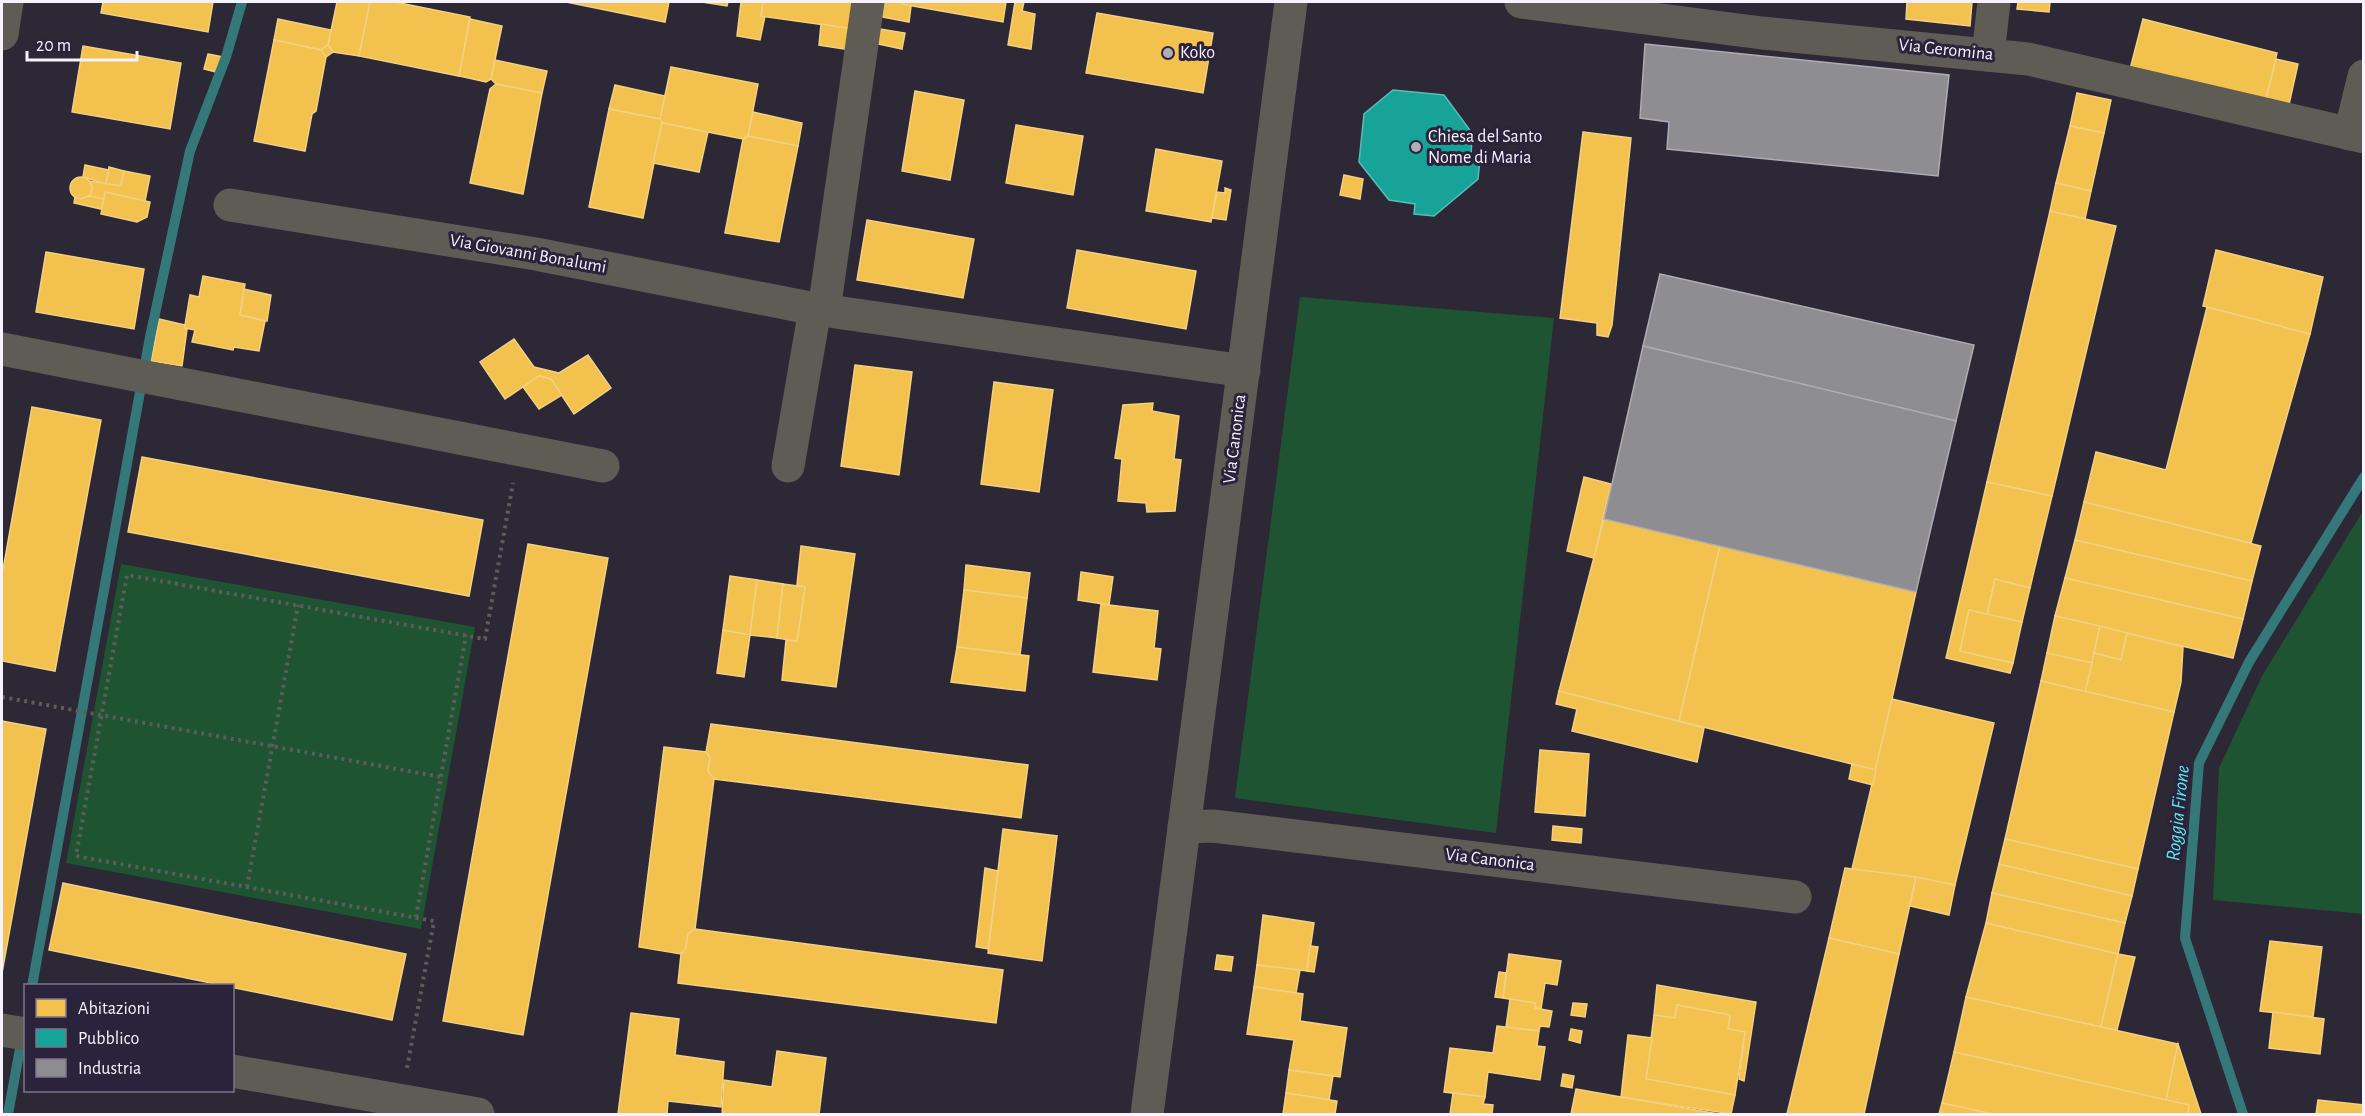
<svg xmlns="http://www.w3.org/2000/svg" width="2365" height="1116" viewBox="0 0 2365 1116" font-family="'Alegreya Sans',sans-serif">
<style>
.park{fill:#1e5431}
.homes{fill:#f2c14e;stroke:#f3d083;stroke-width:1.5}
.public{fill:#17a398;stroke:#5abbb7;stroke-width:1.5}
.industry{fill:#8d8d92;stroke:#acacb2;stroke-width:1.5}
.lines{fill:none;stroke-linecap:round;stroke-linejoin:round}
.stream{stroke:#34787a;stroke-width:10}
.path{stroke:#5e5c5a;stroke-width:4;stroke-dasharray:3 4.5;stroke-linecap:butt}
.street{stroke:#5f5c55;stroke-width:33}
.poi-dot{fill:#b0acb8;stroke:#2b223c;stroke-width:2}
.labels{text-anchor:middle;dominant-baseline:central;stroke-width:6;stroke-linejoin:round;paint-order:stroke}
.street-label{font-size:18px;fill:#f6f3fe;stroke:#2b223c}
.poi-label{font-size:18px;fill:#f6f3fe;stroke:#2b223c;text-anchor:start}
.water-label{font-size:20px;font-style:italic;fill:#5bebed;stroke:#2b223c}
</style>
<rect width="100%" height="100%" fill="#2d2836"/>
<g class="park">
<polygon points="1300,297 1554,318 1496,833 1235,798"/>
<polygon points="2363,511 2363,914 2213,900 2219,768 2262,676"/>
<polygon points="121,564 475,627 421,929 66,863"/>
</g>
<g class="homes">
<polygon points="103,2 213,2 208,32 101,13"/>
<polygon points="337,2 370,2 359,56 333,52 328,45"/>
<polygon points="370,2 395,2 470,17 459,76 359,56"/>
<polygon points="566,2 669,2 665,22"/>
<polygon points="702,2 728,2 727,6"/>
<polygon points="741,2 763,2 761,16 765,16 760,40 737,36"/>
<polygon points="763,2 856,2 853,29 761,16"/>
<polygon points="884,2 899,2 911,6 909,22 882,17"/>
<polygon points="902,2 1006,2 1003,22 902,4"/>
<polygon points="1015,2 1024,2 1022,11 1035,14 1031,49 1008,45"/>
<polygon points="1907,2 1972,2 1970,26 1906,19"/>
<polygon points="2018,2 2050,2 2049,12 2017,9"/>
<polygon points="1097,13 1213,33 1203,93 1086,73"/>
<polygon points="278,19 331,30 328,45 321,50 274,40"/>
<polygon points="470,19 502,26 491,79 486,82 459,76"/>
<polygon points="2143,19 2277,53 2263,112 2128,77"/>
<polygon points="821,24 853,29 850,50 819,45"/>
<polygon points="880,29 905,33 902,49 878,44"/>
<polygon points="274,40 321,50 326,57 316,111 312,114 305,151 254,141"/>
<polygon points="328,45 333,52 326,57 321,50"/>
<polygon points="83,46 181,63 170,129 72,112"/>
<polygon points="208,54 224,57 220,73 204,69"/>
<polygon points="2276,59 2298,64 2286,118 2263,112"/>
<polygon points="495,60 547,71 542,93 496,84 491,79"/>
<polygon points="671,67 758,84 748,136 743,139 662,123 660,119"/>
<polygon points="496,84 542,93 523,194 470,183 490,89"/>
<polygon points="615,85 665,96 660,119 609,109"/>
<polygon points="915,91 964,100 950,180 902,171"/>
<polygon points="2077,93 2111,100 2104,133 2070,126"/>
<polygon points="609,109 660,119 662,123 643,218 589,207"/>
<polygon points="753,112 802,123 798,146 748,136"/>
<polygon points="662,123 708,132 699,172 653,163"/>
<polygon points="1016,125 1083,136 1073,195 1006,183"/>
<polygon points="2070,126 2104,133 2091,191 2056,183"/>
<polygon points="1583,132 1631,138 1612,325 1608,337 1597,335 1597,323 1560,318"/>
<polygon points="748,136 798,146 779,242 725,233 743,139"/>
<polygon points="1156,149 1222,161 1211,222 1146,211"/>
<polygon points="85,165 109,170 106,184 83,177"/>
<polygon points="109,167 124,171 121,186 106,184"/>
<polygon points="124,171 150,176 145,201 105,192 104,199 89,196 92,186 89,181 121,186"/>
<polygon points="1344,175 1363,179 1360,199 1340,195"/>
<circle cx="81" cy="188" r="11"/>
<polygon points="2056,183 2091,191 2085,219 2050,211"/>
<polygon points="1225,188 1231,190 1226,220 1212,218 1217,192 1225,193"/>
<polygon points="105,192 150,202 147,217 137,222 101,214"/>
<polygon points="89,196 104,199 101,209 74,203 75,197 81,199"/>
<polygon points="2050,211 2116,226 2052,496 1987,482"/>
<polygon points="867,220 974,239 963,298 857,280"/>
<polygon points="1077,250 1196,271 1186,329 1067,308"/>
<polygon points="2216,250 2323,277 2310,334 2203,306"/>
<polygon points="46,252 144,269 134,329 36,312"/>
<polygon points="203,276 245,284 240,315 265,321 259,351 234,347 233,350 192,342 195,330 184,328 185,325 190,295 199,297"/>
<polygon points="244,289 271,295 267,321 240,315"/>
<polygon points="2207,307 2310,334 2251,543 2084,502 2096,452 2166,470"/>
<polygon points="159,319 185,325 184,328 187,329 182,366 151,361"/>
<polygon points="514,339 534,367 559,373 588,355 611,388 574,414 551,379 539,376 505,399 480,362"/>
<polygon points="855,365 912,372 899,475 841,466"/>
<polygon points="539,376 551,379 562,395 539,409 523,387"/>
<polygon points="994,382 1053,390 1039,492 981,484"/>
<polygon points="1153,403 1152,411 1179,416 1174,459 1181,460 1175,511 1147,512 1146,503 1118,501 1122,459 1115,458 1123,405"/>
<polygon points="32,407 101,420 55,671 2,661 2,575"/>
<polygon points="142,457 483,520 469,596 128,532"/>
<polygon points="1584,477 1611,484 1594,558 1567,551"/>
<polygon points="1987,482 2052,496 2030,588 1995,579 1987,615 1969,610 1960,651 2013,663 2010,673 1946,658"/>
<polygon points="2084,502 2261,546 2252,581 2075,540"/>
<polygon points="1604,519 1720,546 1679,721 1559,691"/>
<polygon points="2075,540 2252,581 2243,619 2065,578"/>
<polygon points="528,544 608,558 523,1035 443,1021"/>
<polygon points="801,546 855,554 836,687 782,680 786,640 797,641 805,587 797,585"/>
<polygon points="1720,546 1916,592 1876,770 1679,721"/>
<polygon points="966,565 1030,573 1027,598 964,590"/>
<polygon points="1081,572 1113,577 1109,605 1078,600"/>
<polygon points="730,576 757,580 750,635 723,630"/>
<polygon points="2065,578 2243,619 2233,658 2055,616"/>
<polygon points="1995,579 2030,588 2022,622 1987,615"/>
<polygon points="757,580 783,584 777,638 750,635"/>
<polygon points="783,584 805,587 797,641 777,638"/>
<polygon points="964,590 1027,598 1020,655 957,647"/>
<polygon points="1101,604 1158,611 1154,648 1161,649 1157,680 1093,672"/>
<polygon points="1969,610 2022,622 2013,663 1960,651"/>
<polygon points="2055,616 2100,626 2092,663 2047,653"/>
<polygon points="2100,626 2127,633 2121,660 2094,653"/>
<polygon points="723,630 750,635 744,677 717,673"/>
<polygon points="2127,633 2183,647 2181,682 2174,712 2085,692 2094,653 2121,660"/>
<polygon points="957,647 1029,656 1025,691 951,682"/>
<polygon points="2047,653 2092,663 2085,692 2041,681"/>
<polygon points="2041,681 2174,712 2138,869 2005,839"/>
<polygon points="1559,691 1704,728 1697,762 1572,731 1577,709 1556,704"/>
<polygon points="1892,699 1994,723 1955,885 1852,869"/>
<polygon points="2,721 46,729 2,973"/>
<polygon points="711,724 1028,765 1021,818 714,779 708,771 710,758 706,752"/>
<polygon points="664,747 706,752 710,758 708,771 714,779 695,929 688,934 686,948 681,954 639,947"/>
<polygon points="1540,750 1589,754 1585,816 1535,812"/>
<polygon points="1852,764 1876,770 1873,785 1849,779"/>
<polygon points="1553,826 1582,829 1581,843 1552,840"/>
<polygon points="1003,829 1057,836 1042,961 988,953"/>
<polygon points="2005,839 2138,869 2132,896 1999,864"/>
<polygon points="1999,864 2132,896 2125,923 1992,893"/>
<polygon points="985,868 998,871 988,949 976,947"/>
<polygon points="1845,868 1916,877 1899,954 1829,938"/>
<polygon points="1916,877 1955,885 1949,915 1910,906"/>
<polygon points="63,883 406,954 392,1020 49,950"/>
<polygon points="1992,893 2125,923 2118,954 1986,923"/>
<polygon points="1263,915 1314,923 1307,971 1257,965"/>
<polygon points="1986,923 2118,954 2101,1027 1966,997"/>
<polygon points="695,929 1003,970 996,1023 678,983 681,954 686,948 688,934"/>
<polygon points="1829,938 1899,954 1864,1114 1787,1114"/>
<polygon points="2270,941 2322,947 2313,1017 2260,1011"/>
<polygon points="1310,946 1318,947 1314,972 1307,971"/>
<polygon points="1509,954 1561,961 1557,985 1545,983 1541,1009 1535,1008 1535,1003 1503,998"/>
<polygon points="2118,954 2135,957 2117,1030 2101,1027"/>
<polygon points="1217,955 1233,957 1231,971 1215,969"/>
<polygon points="1257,965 1300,970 1296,993 1254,987"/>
<polygon points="1499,972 1506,973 1503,998 1495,997"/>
<polygon points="1657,985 1756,1002 1744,1081 1739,1079 1745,1032 1728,1029 1730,1015 1677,1005 1675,1018 1654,1015"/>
<polygon points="1254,987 1303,994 1300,1021 1347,1028 1340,1077 1289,1070 1294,1040 1247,1034"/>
<polygon points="1966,997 2178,1044 2166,1100 1954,1052"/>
<polygon points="1510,999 1535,1003 1535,1008 1552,1011 1549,1027 1540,1026 1539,1031 1506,1027"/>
<polygon points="1573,1003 1587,1004 1585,1017 1571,1015"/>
<polygon points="1677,1005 1730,1015 1728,1029 1745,1032 1735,1095 1646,1079 1654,1015 1675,1018"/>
<polygon points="2273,1012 2324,1019 2320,1054 2269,1048"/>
<polygon points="631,1013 679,1019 675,1055 724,1062 721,1107 668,1101 667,1114 618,1114"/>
<polygon points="1497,1026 1539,1031 1537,1046 1545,1047 1540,1080 1488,1072 1485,1097 1444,1092 1450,1048 1493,1053"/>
<polygon points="1571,1029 1582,1031 1580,1043 1569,1040"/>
<polygon points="1628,1035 1652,1038 1646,1079 1735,1095 1731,1114 1621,1097"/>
<polygon points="2178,1044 2201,1114 2188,1114 2189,1105 2166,1100"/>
<polygon points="777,1051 826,1058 819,1114 722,1114 724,1080 772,1087"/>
<polygon points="1954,1052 2189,1105 2188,1114 1992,1114 1942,1103"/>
<polygon points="1289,1070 1333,1076 1329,1100 1286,1093"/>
<polygon points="1563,1074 1574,1076 1572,1088 1561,1086"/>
<polygon points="1576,1089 1621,1097 1719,1114 1571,1114"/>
<polygon points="1286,1093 1337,1101 1335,1114 1283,1114"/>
<polygon points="1453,1093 1485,1097 1483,1104 1493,1105 1492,1114 1450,1114"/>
<polygon points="2318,1100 2364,1105 2364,1114 2316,1114"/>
<polygon points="1942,1103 1992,1114 1939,1114"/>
</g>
<polygon class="public" points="1393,90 1444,95 1472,133 1471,159 1480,159 1478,179 1434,216 1414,214 1415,204 1389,200 1359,162 1364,114"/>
<g class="industry">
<polygon points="1645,44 1949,75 1938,176 1667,149 1669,122 1640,118"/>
<polygon points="1660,274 1974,345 1956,421 1643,346"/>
<polygon points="1643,346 1956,421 1916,592 1604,519"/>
</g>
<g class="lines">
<g class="stream">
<polyline points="32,986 150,337 190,151 226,57 242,2"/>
<polyline points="8,1114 22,1038"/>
<polyline points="2243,1114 2185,938 2199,763 2249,662 2364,477"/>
</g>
<g class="path">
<polyline points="2,697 441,777"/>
<polyline points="247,887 298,605"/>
<polyline points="416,917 466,635"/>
<polyline points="407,1068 434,921 76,856 127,575 485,639 513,483"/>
</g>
<g class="street">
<polyline points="1521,2 1762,33 2028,59 2364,137"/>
<polyline points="2,34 7,2"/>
<polyline points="1988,55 1994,2"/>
<polyline points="2350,134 2364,76"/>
<polyline points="230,205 536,254 815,309 1244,371"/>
<polyline points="824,310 868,2"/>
<polyline points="2,349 603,466"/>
<polyline points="788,466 815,309"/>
<polyline points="1184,827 1213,826 1795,897"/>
<polyline points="2,1030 26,1034"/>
<polyline points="232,1071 478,1114"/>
<polyline points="1147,1114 1291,2"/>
</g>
</g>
<g class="poi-dot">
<circle cx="1168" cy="53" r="6"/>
<circle cx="1416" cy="147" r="6"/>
</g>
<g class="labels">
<g class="street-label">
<text transform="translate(1946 50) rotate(6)">Via Geromina</text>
<text transform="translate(528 254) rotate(10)">Via Giovanni Bonalumi</text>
<text transform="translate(1235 439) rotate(-83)">Via Canonica</text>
<text transform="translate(1490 860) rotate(7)">Via Canonica</text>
</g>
<g class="poi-label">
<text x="1180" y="53">Koko</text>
<text x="1428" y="137">Chiesa del Santo<tspan x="1428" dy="21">Nome di Maria</tspan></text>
</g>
<g class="water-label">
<text transform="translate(2178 813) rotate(-84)">Roggia Firone</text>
</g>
</g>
<rect width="2365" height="1116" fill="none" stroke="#f6f3fe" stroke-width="6"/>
<rect x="24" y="984" width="210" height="108" fill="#2b223c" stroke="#7c768a" stroke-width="1.5"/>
<rect x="36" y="999" width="30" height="18" fill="#f2c14e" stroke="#7c768a" stroke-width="1.5"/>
<text x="78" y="1014" font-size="18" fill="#f6f3fe">Abitazioni</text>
<rect x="36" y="1029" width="30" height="18" fill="#17a398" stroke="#7c768a" stroke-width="1.5"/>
<text x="78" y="1044" font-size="18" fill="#f6f3fe">Pubblico</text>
<rect x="36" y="1059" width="30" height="18" fill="#8d8d92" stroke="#7c768a" stroke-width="1.5"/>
<text x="78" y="1074" font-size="18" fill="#f6f3fe">Industria</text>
<path d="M27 51v9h110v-9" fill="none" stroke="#f6f3fe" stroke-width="3"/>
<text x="36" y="51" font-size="18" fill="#f6f3fe" stroke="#2b223c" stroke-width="4.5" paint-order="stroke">20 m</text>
</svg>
